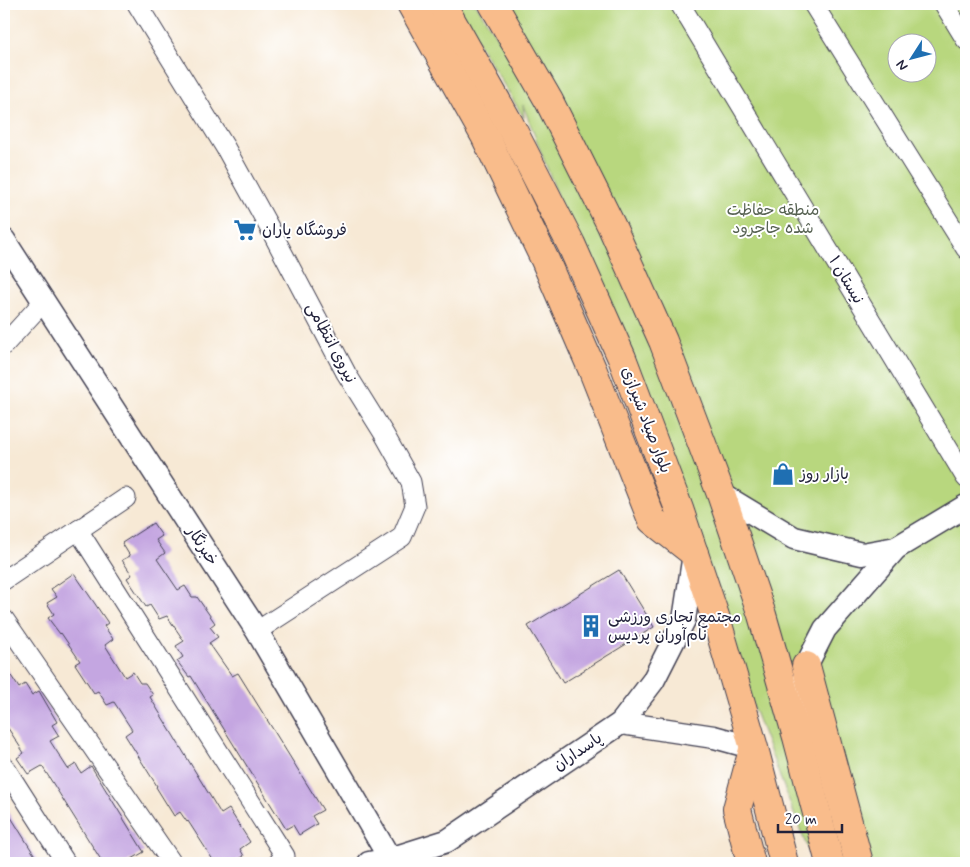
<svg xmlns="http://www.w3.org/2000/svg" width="970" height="867" viewBox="0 0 970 867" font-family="Mynerve,'Playpen Sans Arabic',sans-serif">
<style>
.green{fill:#b8d77e;stroke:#6d7c5c;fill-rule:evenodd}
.building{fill:#c4a6e1}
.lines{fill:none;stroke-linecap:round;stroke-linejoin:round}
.minor-casing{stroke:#424052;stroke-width:21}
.tertiary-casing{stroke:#424052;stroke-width:25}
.primary-casing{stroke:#424052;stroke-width:30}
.minor{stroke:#fff;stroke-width:19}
.tertiary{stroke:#fff;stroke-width:22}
.primary{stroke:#f9bc8b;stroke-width:28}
.labels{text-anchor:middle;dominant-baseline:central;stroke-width:4;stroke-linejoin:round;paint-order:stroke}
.park-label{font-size:16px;fill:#566152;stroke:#fff}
.poi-label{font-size:16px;fill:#22223b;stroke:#fff;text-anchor:start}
.street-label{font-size:16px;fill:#22223b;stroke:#fff}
</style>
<rect width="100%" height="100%" fill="#fff"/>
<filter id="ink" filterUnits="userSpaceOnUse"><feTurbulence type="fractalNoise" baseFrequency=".02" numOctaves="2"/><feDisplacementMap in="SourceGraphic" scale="10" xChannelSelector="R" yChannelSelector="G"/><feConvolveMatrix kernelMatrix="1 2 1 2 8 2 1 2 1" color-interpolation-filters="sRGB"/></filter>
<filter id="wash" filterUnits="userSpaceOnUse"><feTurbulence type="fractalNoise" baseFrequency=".0096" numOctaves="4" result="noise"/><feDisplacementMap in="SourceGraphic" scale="20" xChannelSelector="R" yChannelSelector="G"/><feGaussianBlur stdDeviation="1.12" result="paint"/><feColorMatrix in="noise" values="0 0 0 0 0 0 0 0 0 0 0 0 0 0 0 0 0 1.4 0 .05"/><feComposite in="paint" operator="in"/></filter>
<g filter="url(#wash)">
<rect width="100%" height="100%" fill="#f7e9d5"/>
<path class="green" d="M455,4H476L499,41L485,4H966V863H813L523,105L524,118ZM898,42H928V72H898Z"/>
<g id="blocks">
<g class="building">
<polygon points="153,523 162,536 156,540 165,553 157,559 178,590 185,586 192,597 197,597 215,623 210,627 218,637 209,643 232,676 238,673 323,810 312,816 317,824 299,835 293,825 286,829 191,676 189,677 177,661 183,657 176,646 184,641 167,616 159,619 150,605 146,607 127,578 132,575 122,560 130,556 122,543"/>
<polygon points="619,570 654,627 563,683 528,626"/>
<polygon points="74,573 108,623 104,626 113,639 105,645 125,677 133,672 140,683 145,683 153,695 150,697 221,814 229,809 250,842 240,849 244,856 233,863 215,863 188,821 187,822 180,812 174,816 156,787 157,786 125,735 132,730 114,702 107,705 98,691 94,693 75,664 80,661 61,633 60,634 48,618 54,614 47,603 57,597 51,589"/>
<polygon points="4,665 19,688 25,684 32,695 39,691 57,722 52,725 59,736 50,741 68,769 76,764 81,773 91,766 144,852 125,863 103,863 42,766 28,774 17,758 24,753 4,722"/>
<polygon points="4,806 32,851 40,863 4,863"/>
</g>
</g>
</g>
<g filter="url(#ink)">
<use href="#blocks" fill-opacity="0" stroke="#424052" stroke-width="1"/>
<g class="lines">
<defs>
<g id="minor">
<polyline points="137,4 225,147 269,227 346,373 384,434 411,482 415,506 402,537 257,631"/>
<polyline points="680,4 966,478"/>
<polyline points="813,4 966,249"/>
<polyline points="944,4 966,40"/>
<polyline points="4,345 44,301"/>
<polyline points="78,530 285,856 278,863"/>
<polyline points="4,580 126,498"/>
<polyline points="4,619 172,863"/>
<polyline points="4,766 66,863"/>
</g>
<g id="tertiary">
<polyline points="4,240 257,631 390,859"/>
<polyline points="721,494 794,538 862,554 896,548"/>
<polyline points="621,723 714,737 754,748"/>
<polyline points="797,733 806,666 825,629 896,548 966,506"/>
<polyline points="369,863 390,859 447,841 621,723 653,681 684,620 694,554"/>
</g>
<g id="primary">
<polyline points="411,4 485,136 545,260 593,371 652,520 694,553"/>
<polyline points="442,4 509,123 571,244 622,358 679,509 719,628 754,748 784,863"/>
<polyline points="493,4 549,101 611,225 663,341 721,494 762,615 797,737 830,863"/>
<polyline points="806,666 859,863"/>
<polyline points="751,863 737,809 753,750"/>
</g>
</defs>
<use href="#minor" class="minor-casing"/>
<use href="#tertiary" class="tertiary-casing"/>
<use href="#primary" class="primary-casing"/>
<use href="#minor" class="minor"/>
<use href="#tertiary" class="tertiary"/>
<use href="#primary" class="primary"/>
</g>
</g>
<defs>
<symbol id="supermarket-bare" viewBox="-9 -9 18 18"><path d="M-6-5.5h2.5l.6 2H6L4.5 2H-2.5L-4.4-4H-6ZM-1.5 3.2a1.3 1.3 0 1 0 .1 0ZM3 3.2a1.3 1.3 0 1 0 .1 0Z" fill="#1f6fb2" stroke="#fff" stroke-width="2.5" paint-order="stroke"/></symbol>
<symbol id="shop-bare" viewBox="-9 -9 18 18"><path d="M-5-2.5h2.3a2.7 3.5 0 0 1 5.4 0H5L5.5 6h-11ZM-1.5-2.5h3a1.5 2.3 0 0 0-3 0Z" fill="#1f6fb2" stroke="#fff" stroke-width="2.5" paint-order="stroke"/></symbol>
<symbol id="building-bare" viewBox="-9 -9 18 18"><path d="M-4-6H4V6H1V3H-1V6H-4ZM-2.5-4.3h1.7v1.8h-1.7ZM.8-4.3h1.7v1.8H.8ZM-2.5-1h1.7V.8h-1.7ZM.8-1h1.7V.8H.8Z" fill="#1f6fb2" stroke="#fff" stroke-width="2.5" paint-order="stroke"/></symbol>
</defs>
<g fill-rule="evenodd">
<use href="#supermarket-bare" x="229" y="214" width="32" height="32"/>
<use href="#shop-bare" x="767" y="458" width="32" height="32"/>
<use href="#building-bare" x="575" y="610" width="32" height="32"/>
</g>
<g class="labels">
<g class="park-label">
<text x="773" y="210">منطقه حفاظت<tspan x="773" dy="18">شده جاجرود</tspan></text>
</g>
<g class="poi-label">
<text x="262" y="230">فروشگاه یاران</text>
<text x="800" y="474">بازار روز</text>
<text x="608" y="617">مجتمع تجاری ورزشی<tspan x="608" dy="18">نام‌آوران پردیس</tspan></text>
</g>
<g class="street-label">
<text transform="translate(846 280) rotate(59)">نیستان ۱</text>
<text transform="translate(331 343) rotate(62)">نیروی انتظامی</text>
<text transform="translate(646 420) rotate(69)">بلوار صیاد شیرازی</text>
<text transform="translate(202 546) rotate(57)">خبرنگار</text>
<text transform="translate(578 752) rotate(-34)">پاسداران</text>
</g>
</g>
<rect width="970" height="867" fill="none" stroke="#fff" stroke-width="20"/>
<g transform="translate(912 58) rotate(234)"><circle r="24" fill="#ffffff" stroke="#a7a7b1"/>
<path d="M0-4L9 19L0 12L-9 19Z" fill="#1f6fb2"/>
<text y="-8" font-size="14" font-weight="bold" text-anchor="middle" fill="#22223b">N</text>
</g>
<path d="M778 824v8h64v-8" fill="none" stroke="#22223b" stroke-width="2.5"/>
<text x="785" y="824" font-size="15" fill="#22223b" stroke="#ffffff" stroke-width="4" paint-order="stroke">20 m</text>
</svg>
